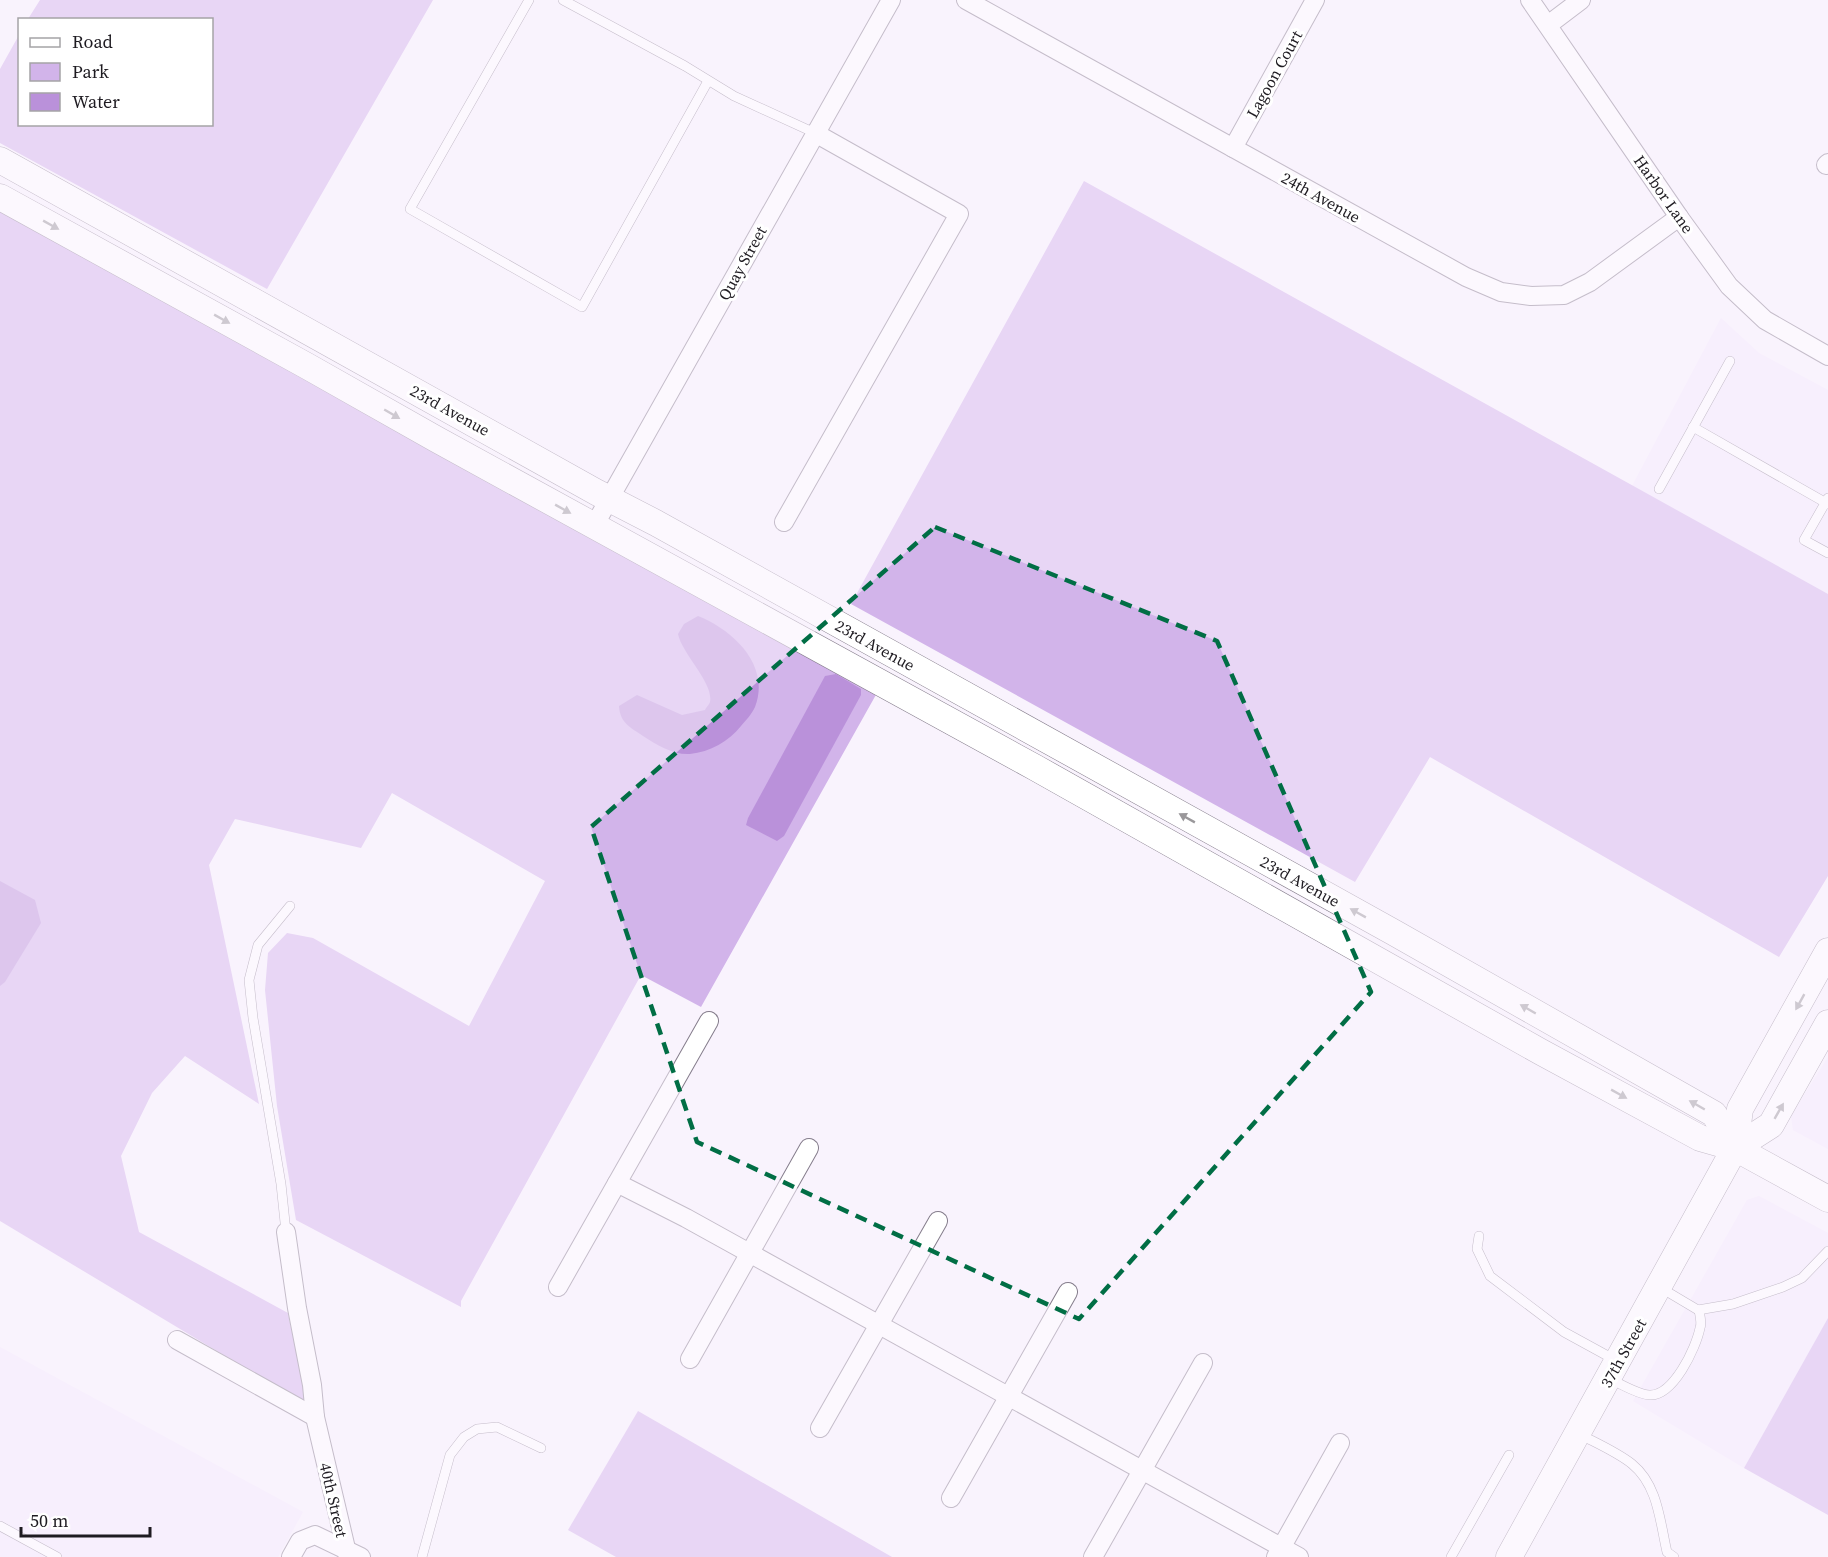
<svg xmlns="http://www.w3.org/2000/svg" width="1828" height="1557" viewBox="0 0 1828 1557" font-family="'Source Serif 4',serif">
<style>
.built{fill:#f3eafc}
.green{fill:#d2b4ea}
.water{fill:#ba91da}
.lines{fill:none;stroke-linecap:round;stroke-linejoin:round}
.lane-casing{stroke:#857d8c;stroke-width:10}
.street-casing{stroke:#857d8c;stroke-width:20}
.secondary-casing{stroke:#857d8c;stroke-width:27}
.lane{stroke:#fff;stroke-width:9}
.street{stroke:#fff;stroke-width:18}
.secondary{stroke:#fff;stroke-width:26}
.oneway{fill:#9a989b}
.marked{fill:none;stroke:#016e45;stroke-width:4.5;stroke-dasharray:12 8;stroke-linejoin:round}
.labels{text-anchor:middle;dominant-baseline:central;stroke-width:6;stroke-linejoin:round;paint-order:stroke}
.street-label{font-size:16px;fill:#1e1b21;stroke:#fff}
</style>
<rect width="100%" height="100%" fill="#f9f3fd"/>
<g class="built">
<polygon points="1721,318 1759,353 1828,390 1828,594 1632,486"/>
<polygon points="1828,1057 1828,1149 1793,1130 1791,1116"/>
<polygon points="1759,1196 1828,1233 1828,1318 1744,1468 1633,1401 1747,1200"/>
<polygon points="0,1347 303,1512 278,1557 0,1557"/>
</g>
<g class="green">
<polygon points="40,0 433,0 267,289 0,143 0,69 19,35 20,124 212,124 212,20 28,19"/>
<polygon points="1084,181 1828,594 1828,876 1779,957 1430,757 1355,882 851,604"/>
<polygon points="0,202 882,684 701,1007 641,975 461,1301 461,1307 296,1220 277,1106 265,990 268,953 287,933 313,938 469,1026 545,881 392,793 361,848 235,819 209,865 259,1104 185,1056 152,1093 121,1156 139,1232 288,1313 307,1405 0,1221"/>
<polygon points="1828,1318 1828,1515 1744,1468"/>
<polygon points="638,1411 892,1557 616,1557 568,1530"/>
</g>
<g class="water">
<path d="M698,616C733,630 771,665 755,707C752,714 746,720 741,726C729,741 710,752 690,754C673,755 657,745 643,736C630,727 620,723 619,706L637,695L682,715L705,710C706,708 710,703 710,702C714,683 682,654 678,634L684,624Z"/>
<polygon points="836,674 861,689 861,695 784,836 777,841 746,825 748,818 825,676"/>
<polygon points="0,881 35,900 41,923 5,982 0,986"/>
</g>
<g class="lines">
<defs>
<g id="lane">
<polyline points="529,0 410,209 582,307 708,81"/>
<polyline points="563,0 685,66 734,96 815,133"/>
<polyline points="1693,427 1828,504"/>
<polyline points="1659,489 1730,361"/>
<polyline points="1828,498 1804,540 1828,553"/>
<polyline points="286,1232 281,1184 253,1018 249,980 258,945 290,906"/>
<polyline points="1479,1236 1477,1249 1490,1276 1564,1332 1617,1361"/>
<polyline points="1661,1288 1698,1310 1733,1304 1783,1287 1802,1278 1828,1251"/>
<path d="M1610,1379C1621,1384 1637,1394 1649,1395C1673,1397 1696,1348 1700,1328C1702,1323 1700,1316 1699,1310"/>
<path d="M1579,1434C1596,1443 1617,1452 1632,1464C1658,1485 1660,1522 1667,1552L1674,1557"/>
<polyline points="0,1526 57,1557"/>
<polyline points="422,1557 450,1455 464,1437 477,1429 497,1427 541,1448"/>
<polyline points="1451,1557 1509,1455"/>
</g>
<g id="street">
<polyline points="966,0 1466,277 1501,292 1531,296 1564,295 1590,282 1679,217"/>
<polyline points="1530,0 1679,217 1729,286 1765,320 1828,356"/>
<polyline points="1548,25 1581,0"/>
<polyline points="1233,148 1315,0"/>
<polyline points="1826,165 1828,163"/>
<polyline points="784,522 959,214 815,133"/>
<polyline points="594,526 891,0"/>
<polyline points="617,1183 686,1218 1299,1557"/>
<polyline points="286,1232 297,1308 312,1385 315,1417 348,1557"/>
<polyline points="558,1287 709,1021"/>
<polyline points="177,1340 315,1417"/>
<polyline points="690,1359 809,1148"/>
<polyline points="820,1428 938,1221"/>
<polyline points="951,1498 1068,1292"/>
<polyline points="291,1557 300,1541 315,1535 361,1557"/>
<polyline points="1093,1557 1203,1363"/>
<polyline points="1276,1557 1340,1443"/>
</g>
<g id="secondary">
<polyline points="0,160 596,492 656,523 1393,932 1714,1114 1735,1148"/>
<polyline points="0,197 307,366 436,439 1036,768 1541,1052 1700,1138 1735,1148 1828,1199"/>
<polyline points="1735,1148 1771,1125 1828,1023"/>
<polyline points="1509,1557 1735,1148 1740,1109 1828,951"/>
</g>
</defs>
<use href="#lane" class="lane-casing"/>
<use href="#street" class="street-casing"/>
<use href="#secondary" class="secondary-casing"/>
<use href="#lane" class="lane"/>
<use href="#street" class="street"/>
<use href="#secondary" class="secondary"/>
</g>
<defs><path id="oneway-solid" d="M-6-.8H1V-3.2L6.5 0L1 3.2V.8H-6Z" transform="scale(1.5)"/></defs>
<g class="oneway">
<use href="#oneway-solid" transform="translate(51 225) rotate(29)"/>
<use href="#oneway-solid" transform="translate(222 319) rotate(29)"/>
<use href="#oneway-solid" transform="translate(392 414) rotate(30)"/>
<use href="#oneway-solid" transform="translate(563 509) rotate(29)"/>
<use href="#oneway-solid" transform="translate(1187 818) rotate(-151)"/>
<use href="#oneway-solid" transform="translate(1358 913) rotate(-151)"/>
<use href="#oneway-solid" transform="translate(1800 1002) rotate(119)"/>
<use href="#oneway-solid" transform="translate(1528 1009) rotate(-150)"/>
<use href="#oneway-solid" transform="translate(1619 1094) rotate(29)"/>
<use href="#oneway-solid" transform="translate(1697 1105) rotate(-150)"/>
<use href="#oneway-solid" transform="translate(1779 1111) rotate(-60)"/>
</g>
<path d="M0 0H1828V1557H0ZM935,527L1217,641L1371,992L1079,1319L697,1142L591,827Z" fill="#f9f3fd" fill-opacity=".55" fill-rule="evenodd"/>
<path class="marked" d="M935,527L1217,641L1371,992L1079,1319L697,1142L591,827Z"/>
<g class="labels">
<g class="street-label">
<text transform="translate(1274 74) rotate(-61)">Lagoon Court</text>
<text transform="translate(1664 194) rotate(55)">Harbor Lane</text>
<text transform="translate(1321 197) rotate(29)">24th Avenue</text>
<text transform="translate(742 263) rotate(-61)">Quay Street</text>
<text transform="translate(450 410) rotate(29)">23rd Avenue</text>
<text transform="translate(875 645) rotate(29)">23rd Avenue</text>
<text transform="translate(1300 881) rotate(29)">23rd Avenue</text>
<text transform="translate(1623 1353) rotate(-61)">37th Street</text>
<text transform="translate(334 1500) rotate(77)">40th Street</text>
</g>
</g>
<rect x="18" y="18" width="195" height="108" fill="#ffffff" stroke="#a5a4a6" stroke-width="1.5"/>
<rect x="30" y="38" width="30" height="9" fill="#ffffff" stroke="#a5a4a6" stroke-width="1.5"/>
<text x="72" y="48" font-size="18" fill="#1e1b21">Road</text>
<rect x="30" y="63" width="30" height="18" fill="#d2b4ea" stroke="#a5a4a6" stroke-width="1.5"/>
<text x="72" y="78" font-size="18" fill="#1e1b21">Park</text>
<rect x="30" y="93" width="30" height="18" fill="#ba91da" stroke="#a5a4a6" stroke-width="1.5"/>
<text x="72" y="108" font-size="18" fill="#1e1b21">Water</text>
<path d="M21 1527v9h129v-9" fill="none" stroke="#1e1b21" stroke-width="3"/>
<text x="30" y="1527" font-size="18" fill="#1e1b21" stroke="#ffffff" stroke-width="4.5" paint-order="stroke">50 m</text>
</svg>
